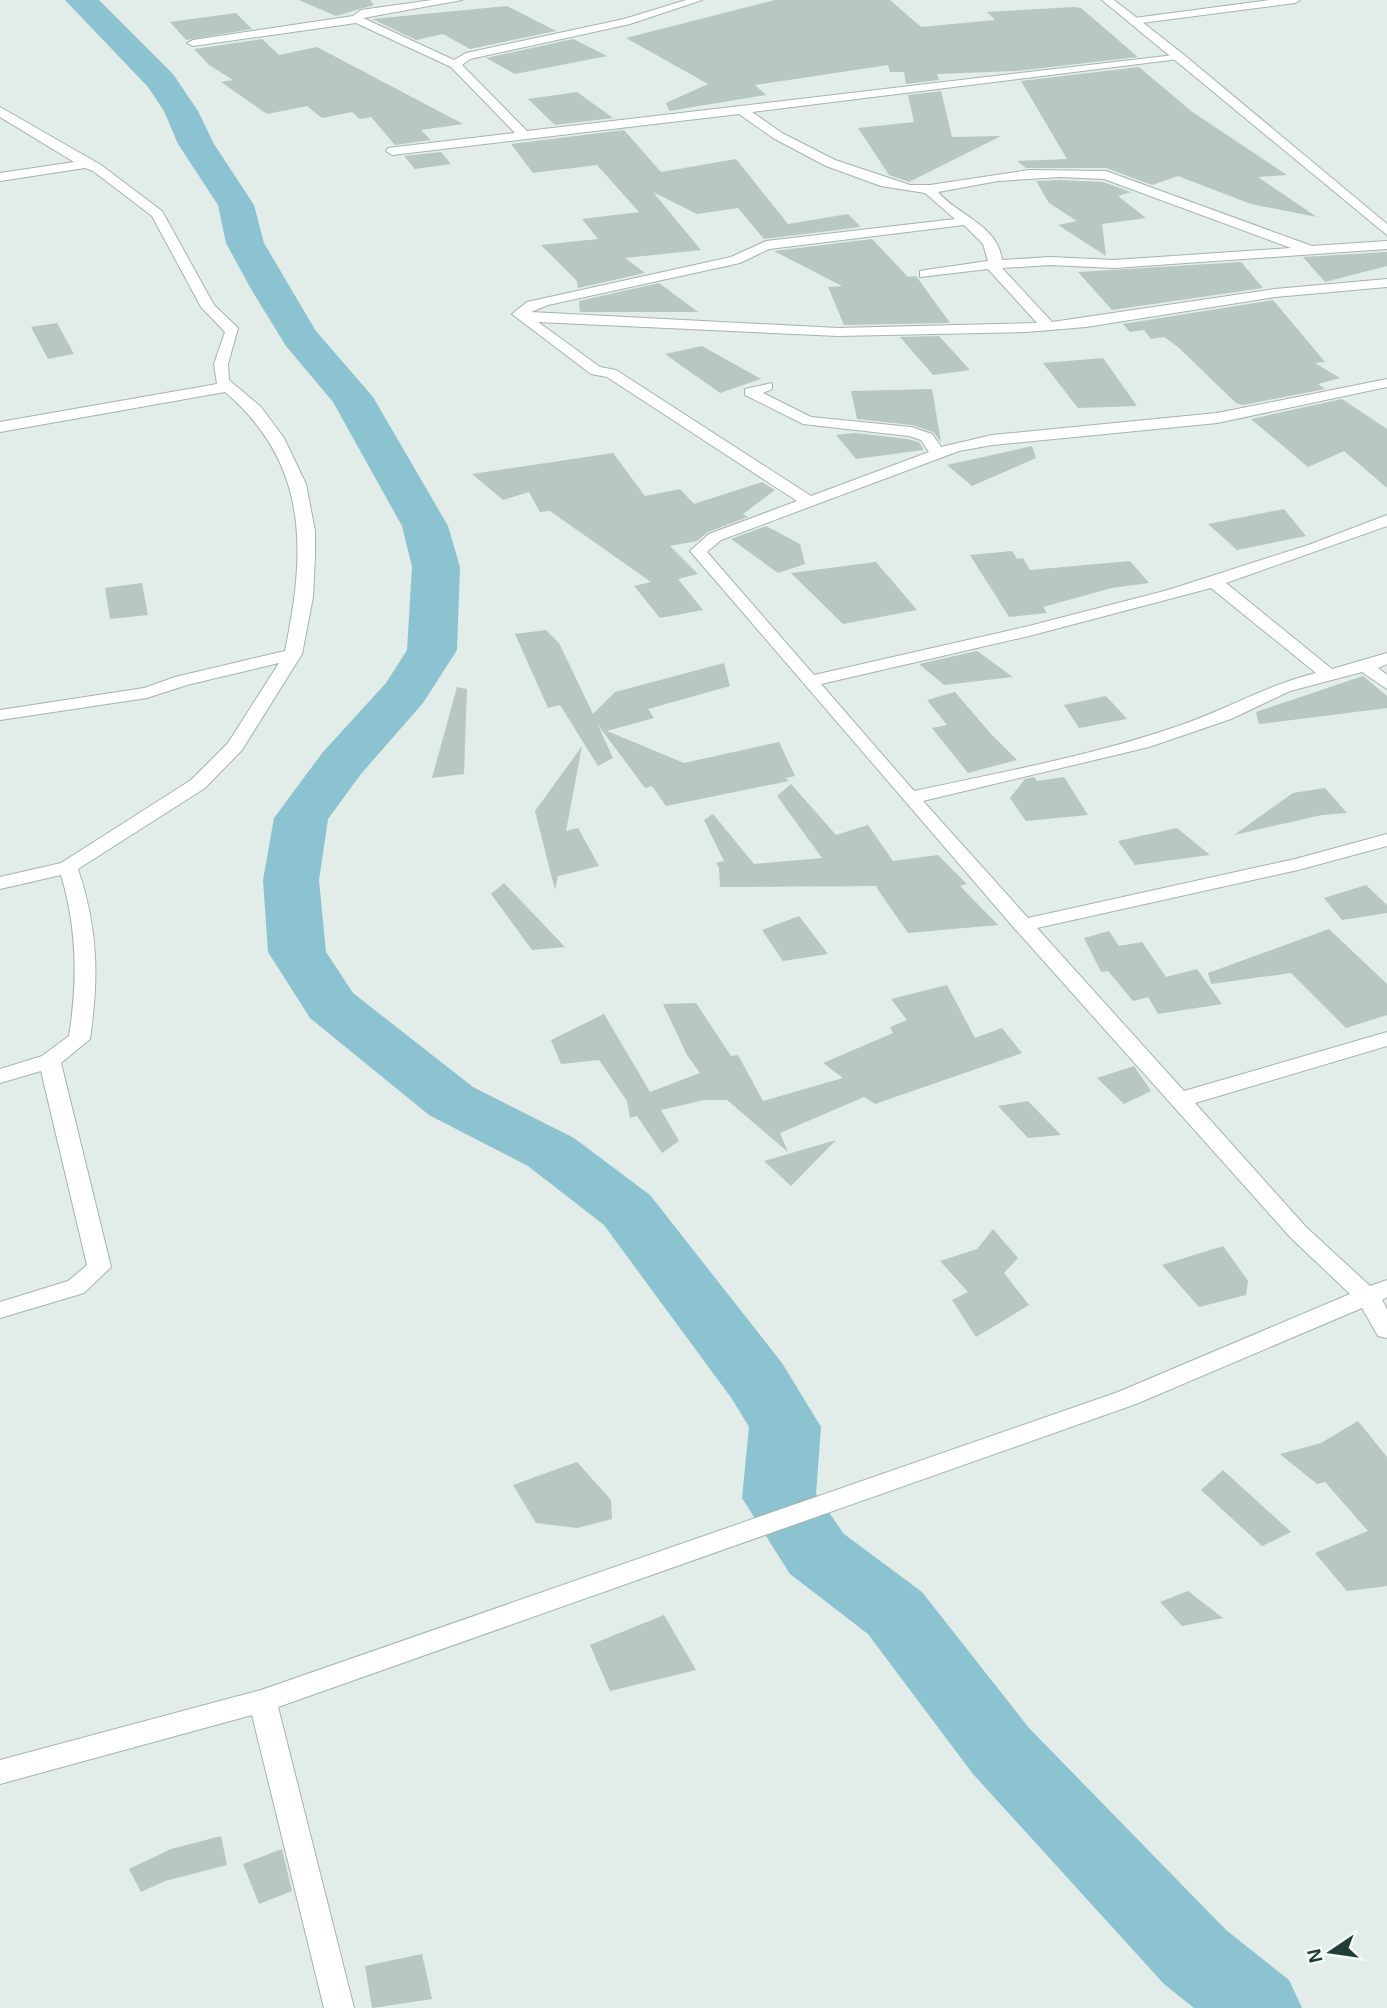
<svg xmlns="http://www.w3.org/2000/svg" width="1387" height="2008" viewBox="0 0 1387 2008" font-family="Helvetica,sans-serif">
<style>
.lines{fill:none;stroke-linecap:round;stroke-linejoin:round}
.river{fill:#8bc3d0;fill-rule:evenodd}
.building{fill:#b8c7c1}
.minor-casing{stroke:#a5b4af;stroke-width:2}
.tertiary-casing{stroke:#a5b4af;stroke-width:2}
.minor{fill:#fff;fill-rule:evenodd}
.tertiary{fill:#fff;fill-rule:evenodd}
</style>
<rect width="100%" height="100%" fill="#e2ece8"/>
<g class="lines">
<polygon class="river" points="65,0 99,0 173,74 198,111 214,144 254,205 264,243 291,289 316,331 373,397 448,526 460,567 457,650 423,703 361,774 328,819 319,880 326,952 353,993 473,1087 574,1138 650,1195 782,1363 821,1427 816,1494 844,1534 922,1592 1029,1728 1226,1930 1289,1980 1302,2008 1194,2008 1164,1984 973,1774 868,1634 790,1574 742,1498 749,1427 732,1399 604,1225 528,1166 429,1115 310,1018 268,952 263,880 274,818 323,752 386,683 407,650 412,567 402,526 333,402 286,346 251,289 226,243 218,205 178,144 164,111 148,87"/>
</g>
<g class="building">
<polygon points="299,0 370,0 374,5 336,16"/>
<polygon points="775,0 890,0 921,27 995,20 987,12 1075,7 1081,8 1138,57 1015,71 937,74 939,80 906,84 904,72 890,72 888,65 755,85 766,95 669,111 666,103 708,84 626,38"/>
<polygon points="507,6 556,31 470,49 443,34 416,40 372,19"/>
<polygon points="236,13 252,29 186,40 170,22"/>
<polygon points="262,39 279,55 317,47 463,124 421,130 431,140 395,145 371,117 360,119 352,112 322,118 307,106 267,114 221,82 233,80 209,65 194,49"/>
<polygon points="573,39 607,56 515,74 486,58"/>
<polygon points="1139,67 1191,111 1287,175 1258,177 1317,217 1251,204 1178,176 1152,185 1106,168 1026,168 1017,161 1067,159 1021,81"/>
<polygon points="941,91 952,137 1001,136 909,182 889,175 858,128 914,122 908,95"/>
<polygon points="577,92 613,118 555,125 528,99"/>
<polygon points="624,130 661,172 736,159 788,224 848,214 861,227 764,239 738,208 697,214 653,192 701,250 625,258 645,273 578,288 577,281 541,245 598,239 582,219 639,212 597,165 533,173 511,144"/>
<polygon points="441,152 451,164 415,169 404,156"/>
<polygon points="1060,180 1103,182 1131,192 1118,196 1146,218 1102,224 1106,256 1058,225 1077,221 1049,203 1036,181"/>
<polygon points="872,239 908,277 916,276 950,323 844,325 828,287 842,286 774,251"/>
<polygon points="1387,252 1387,266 1325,282 1303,257"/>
<polygon points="1241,262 1263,288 1112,310 1078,272"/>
<polygon points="659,283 698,312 580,312 579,301"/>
<polygon points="1273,300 1325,362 1315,363 1340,378 1318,384 1325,389 1243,405 1236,403 1178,347 1164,337 1151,339 1144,330 1130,332 1123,324"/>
<polygon points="57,323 74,354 48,359 31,327"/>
<polygon points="939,336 970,370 933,375 900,337"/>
<polygon points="702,346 761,379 720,393 665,354"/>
<polygon points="1103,358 1137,406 1078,408 1043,363"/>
<polygon points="932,389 941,442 933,432 912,425 857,419 851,391"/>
<polygon points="1342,399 1387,429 1387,488 1344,451 1308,467 1251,419"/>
<polygon points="855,433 908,439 919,442 924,450 856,459 836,435"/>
<polygon points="1032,446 1036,458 972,486 947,465"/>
<polygon points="613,453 645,496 680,489 694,504 762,482 775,490 743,514 748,517 708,532 697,541 670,546 698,574 678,579 703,610 660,618 634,586 651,582 550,511 540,512 529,492 503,500 472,474"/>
<polygon points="1284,509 1306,536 1237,550 1208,524"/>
<polygon points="766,526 800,544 805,564 778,573 731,539"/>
<polygon points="1012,551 1017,559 1023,558 1030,570 1130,561 1149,583 1112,588 1043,607 1047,613 1009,617 970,555"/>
<polygon points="876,562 917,610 843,624 791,573"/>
<polygon points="142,583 148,615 110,619 105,588"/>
<polygon points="546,630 559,643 593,714 615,692 724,663 730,686 648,709 654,718 607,731 684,763 779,742 795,776 786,778 789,781 666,806 652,786 645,788 598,725 613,758 598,766 560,705 548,708 515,634"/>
<polygon points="977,651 1013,677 944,685 919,664"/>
<polygon points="1363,676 1387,696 1387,708 1259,724 1256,712"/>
<polygon points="457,687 467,689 464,774 432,778"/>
<polygon points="955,692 990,733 1017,760 968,773 932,728 947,725 927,700"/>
<polygon points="1106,696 1127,719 1079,728 1064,705"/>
<polygon points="582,746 566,831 578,828 599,866 558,876 555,890 535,811"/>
<polygon points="1034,777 1037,781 1064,777 1088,815 1026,821 1010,798 1025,779"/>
<polygon points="791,784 836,835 868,825 893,861 938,855 967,884 960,886 998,925 908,933 876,887 878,886 720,887 719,868 716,863 724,861 704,820 713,814 754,864 822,858 777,796"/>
<polygon points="1325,788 1347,813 1322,815 1234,835 1293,793"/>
<polygon points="1177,828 1210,855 1135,865 1118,841"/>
<polygon points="504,883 565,947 532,950 491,894"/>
<polygon points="1366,885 1387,905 1387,913 1342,920 1324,898"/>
<polygon points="799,916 828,954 783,961 762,930"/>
<polygon points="1329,929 1387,984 1387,1015 1346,1028 1291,973 1211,984 1208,973"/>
<polygon points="1109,931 1119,946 1142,942 1166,977 1197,969 1222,1004 1158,1014 1148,997 1133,1001 1108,971 1101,972 1084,938"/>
<polygon points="947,985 975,1038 1002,1028 1022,1053 875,1104 864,1097 780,1133 788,1152 727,1100 704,1100 661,1110 679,1141 662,1153 637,1116 630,1118 627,1101 599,1060 561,1064 551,1040 604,1014 650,1092 700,1073 687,1055 663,1004 696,1003 731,1056 738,1055 763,1101 843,1078 823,1063 893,1033 890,1027 907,1020 891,999"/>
<polygon points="1134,1066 1151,1091 1124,1104 1097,1078"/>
<polygon points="1028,1101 1061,1135 1028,1138 998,1106"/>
<polygon points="836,1140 791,1186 764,1161"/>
<polygon points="993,1229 1018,1258 1004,1273 1029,1305 976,1337 952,1300 968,1292 940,1261 977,1249"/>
<polygon points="1223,1246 1248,1281 1246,1295 1199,1307 1162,1265"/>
<polygon points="1358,1421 1387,1457 1387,1586 1347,1591 1315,1553 1368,1531 1325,1482 1317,1484 1280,1454 1321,1443"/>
<polygon points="577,1462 611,1500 612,1519 577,1528 536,1523 513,1485"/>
<polygon points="1223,1470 1291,1532 1262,1546 1201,1490"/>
<polygon points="1188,1591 1223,1618 1182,1626 1160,1602"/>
<polygon points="664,1615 696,1670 610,1691 590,1645"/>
<polygon points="221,1836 227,1865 165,1881 141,1892 129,1869 171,1849"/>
<polygon points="282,1849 292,1891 259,1904 243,1864"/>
<polygon points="422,1954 432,1999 372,2008 365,1966"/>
</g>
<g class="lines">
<defs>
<g id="minor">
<path d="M432,0H462L363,18L454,60L466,53L624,19L686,0H702L630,24L470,59L462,65L527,131L1183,54V58L1179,59L752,112L782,133L835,160L910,185H930L1029,170L1106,171L1312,246L1387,241V249L1114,268L1050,265L1002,268L1052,322L1275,289L1387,279V287L1275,297L1086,327L1026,332L838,336L538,322L600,367L616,370L811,496L929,452L921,440L909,436L803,424L745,395V389L772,383V389L763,393L811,417L911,427L932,434L941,447L992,435L1217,413L1387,379V387L1217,423L992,445L959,451L721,540L707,552L814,675L1029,626L1168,590L1311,544L1387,515V526L1226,583L1332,669L1387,653V664L1378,668L1387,675V689L1362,672L1290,691L1231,719L1149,747L923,801L1028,918L1295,859L1387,834V846L1298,870L1037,928L1184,1091L1387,1032V1046L1195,1103L1306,1227L1370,1286L1387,1280V1297L1382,1300L1387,1309V1338L1378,1336L1362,1308L1136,1404L278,1707L354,2008H324L252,1715L0,1784V1760L261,1690L1118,1392L1350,1294L1290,1237L1015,929L690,551L709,534L797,501L607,377L591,374L512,314L527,302L731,257L766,241L955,219L925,193L881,186L826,166L773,138L739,114L392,155L386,151L388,148L515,133L451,67L356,23L193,46L187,43L193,40L353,16L361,10ZM1060,177L1104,179L1291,248L1114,260L1050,257L1002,260C998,225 957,215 938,192L998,181ZM964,225L983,244L988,261L925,270L920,271V277L988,269L1037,323L838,328L531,312L548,305L740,263L769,249ZM1211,588L1316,673C1266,685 1224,711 1175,727C1091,756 1002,772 914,791L821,684L1029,636Z"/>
<polygon points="1270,0 1300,0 1295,3 1134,24 1128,21 1134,18"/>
<path d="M0,107L101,165L162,211L214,305L238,328L228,364L229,380L261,407L284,438L306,484L315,531V556L313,597L302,654L242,750L205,788L78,869C98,929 99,977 90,1039L61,1063L111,1267L84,1293L0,1318V1302L68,1281L87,1265L41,1071L0,1083V1069L42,1056L69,1036C78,981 77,928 61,875L0,889V877L61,863L191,780L228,743L279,663L187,685L147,698L0,720V710L144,688L175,677L285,651C306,551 309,463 225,392L0,432V422L217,384L214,364L225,332L201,307L152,216L93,171L85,168L0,181V173L74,162L0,117Z"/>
</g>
<polygon id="tertiary" points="1102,0 1114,0 1183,54 1387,224 1387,235"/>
</defs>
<use href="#minor" class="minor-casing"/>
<use href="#tertiary" class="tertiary-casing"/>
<use href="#minor" class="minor"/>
<use href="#tertiary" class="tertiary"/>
</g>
<g transform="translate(1331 1952) rotate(257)" stroke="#f3f9f6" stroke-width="5" paint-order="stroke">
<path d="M0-5L12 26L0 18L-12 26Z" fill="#223d37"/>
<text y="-10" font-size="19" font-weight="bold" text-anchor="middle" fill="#223d37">N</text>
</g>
</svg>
